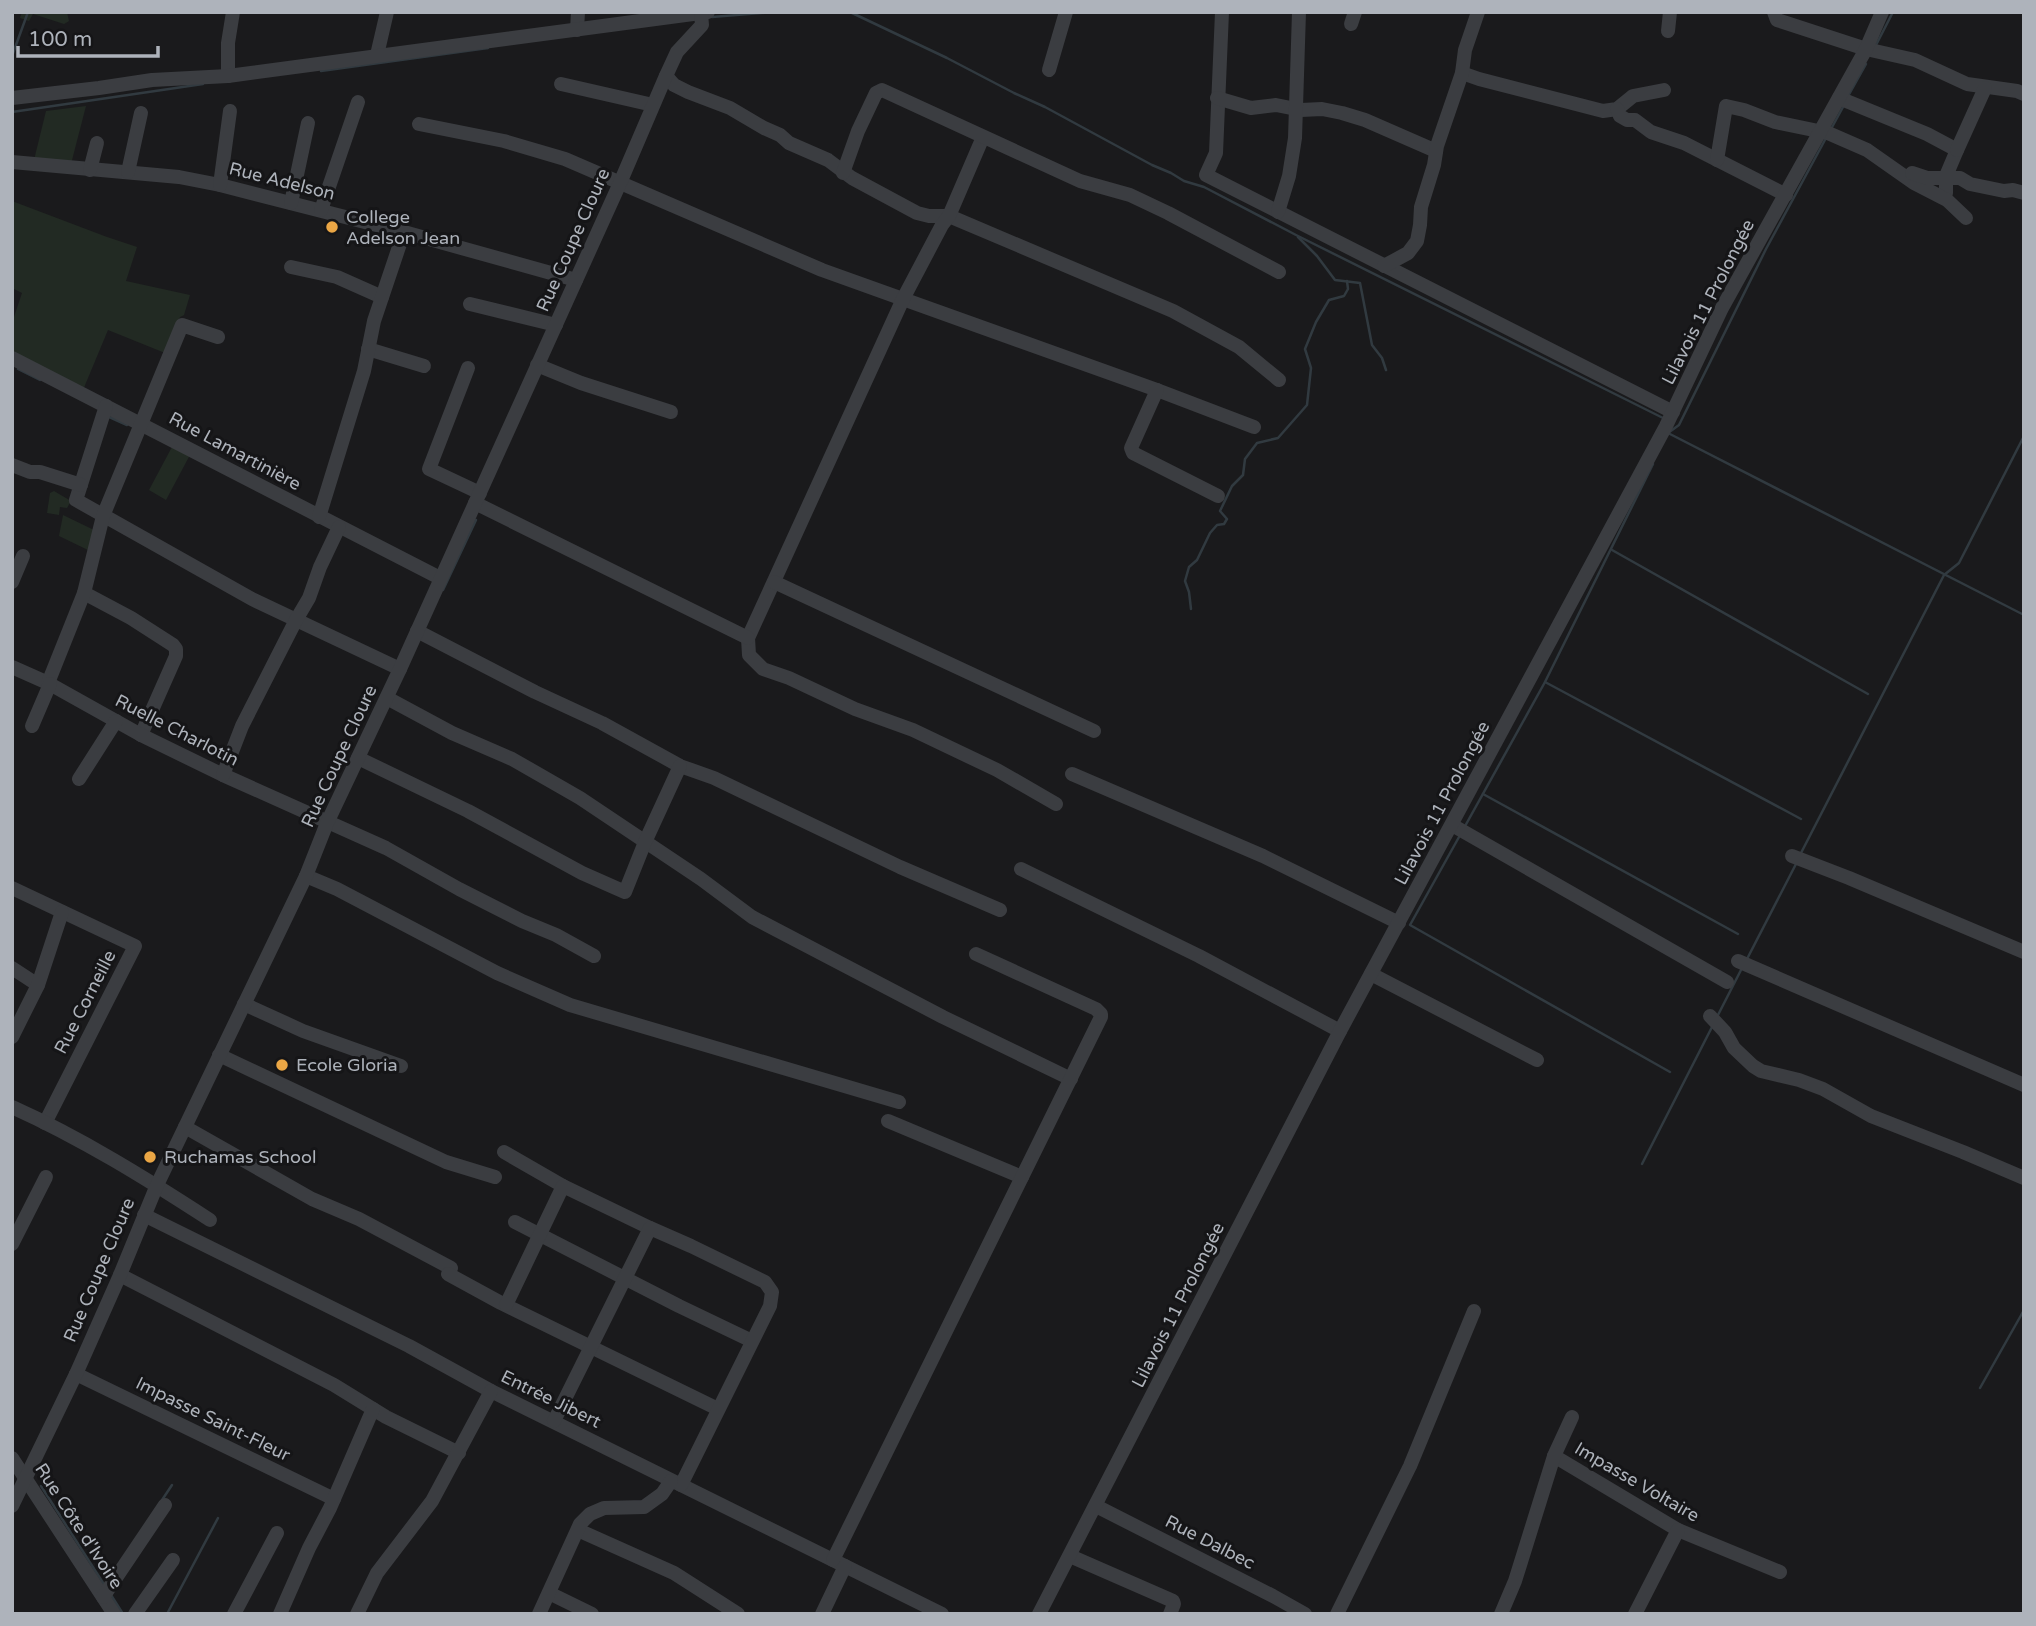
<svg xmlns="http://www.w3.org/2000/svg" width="2036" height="1626" viewBox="0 0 2036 1626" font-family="'Varela Round',sans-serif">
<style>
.green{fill:#222a23}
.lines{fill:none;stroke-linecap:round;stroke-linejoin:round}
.stream{stroke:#313a40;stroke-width:2.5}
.minor{stroke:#3b3d41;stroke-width:14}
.poi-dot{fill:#eaa645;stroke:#151517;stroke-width:2.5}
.labels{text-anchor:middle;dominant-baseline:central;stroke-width:6;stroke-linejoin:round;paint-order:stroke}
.street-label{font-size:18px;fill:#aeb3bb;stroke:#151517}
.poi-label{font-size:18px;fill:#aeb3bb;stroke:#151517;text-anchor:start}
</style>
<rect width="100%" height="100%" fill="#1a1a1c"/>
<g class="green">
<polygon points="22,12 67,12 69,21 64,24 33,14 29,21 20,18"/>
<polygon points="86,106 71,164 34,160 46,111"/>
<polygon points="12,201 107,237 137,247 126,281 190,295 184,315 180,317 165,353 108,330 83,390 12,354 12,323 22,293 12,288"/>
<polygon points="173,445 191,453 166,500 149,490"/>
<polygon points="54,491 71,501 67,508 60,507 59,515 47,513 50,493"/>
<polygon points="63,515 94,530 90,551 59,536"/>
</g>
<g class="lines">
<g class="stream">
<polyline points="850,12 947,58 1014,93 1045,107 1152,165 1171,173 1184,181 1204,187 1296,235 1663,418"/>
<polyline points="712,17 774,12"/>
<polyline points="1876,45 1893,12"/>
<polyline points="12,56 28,12"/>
<polyline points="321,71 488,48"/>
<polyline points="1847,98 1866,64"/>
<polyline points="12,112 203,84"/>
<polyline points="1831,129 1843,107"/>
<polyline points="1298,237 1317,256 1335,280 1360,283 1372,345 1382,358 1386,370"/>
<polyline points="18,369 40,380"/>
<polyline points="107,416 127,425"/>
<polyline points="1668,433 1679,425 1766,249 1826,138"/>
<polyline points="1668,433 2024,615"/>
<polyline points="1612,550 1868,694"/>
<polyline points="443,590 476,520"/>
<polyline points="1191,609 1189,592 1185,581 1189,567 1197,560 1210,533 1217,525 1224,524 1227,519 1220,511 1232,486 1243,475 1245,459 1257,443 1278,438 1307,405 1311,368 1305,349 1316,322 1329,300 1344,296 1348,289 1347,281"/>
<polyline points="1545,682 1801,819"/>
<polyline points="1483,794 1738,934"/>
<polyline points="1464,828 1545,682 1653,464"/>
<polyline points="1459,837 1410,925 1670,1072"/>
<polyline points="1801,853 1944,575 1959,563 2024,436"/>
<polyline points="1747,959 1797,862"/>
<polyline points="1718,1015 1742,968"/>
<polyline points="1642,1164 1712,1027"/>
<polyline points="1980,1388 2024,1310"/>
<polyline points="41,1486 105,1586"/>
<polyline points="162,1500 172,1485"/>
<polyline points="111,1595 123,1614"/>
<polyline points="167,1614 218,1518"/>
</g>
<g class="minor">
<polyline points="1222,12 1216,153 1206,175 1673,412"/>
<polyline points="1774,12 1777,20 1866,49 1915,60 1967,84 2017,91 2024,94"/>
<polyline points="1351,24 1355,12"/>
<polyline points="577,30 578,12"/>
<polyline points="1668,31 1670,12"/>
<polyline points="377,55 387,12"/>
<polyline points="1049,70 1066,12"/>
<polyline points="1462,73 1479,79 1603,111 1617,109 1633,96 1664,90"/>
<polyline points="228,76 228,43 233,12"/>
<polyline points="666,76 674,85 688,92 730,108 764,128 780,135 789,143 828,160 852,178 917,213 929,216 949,216 1173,311 1239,347 1279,380"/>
<polyline points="561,84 653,105"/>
<polyline points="12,98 99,88 152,80 228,76 708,12"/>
<polyline points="1217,98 1251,108 1276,105 1301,110 1322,109 1342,113 1365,120 1436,151"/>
<polyline points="1839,98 1927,134 1957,150 1946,176 1946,193 1943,197"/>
<polyline points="1617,109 1620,116 1627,120 1635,120 1651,132 1684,143 1786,195"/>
<polyline points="419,124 504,141 565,159 822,270 1157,390 1254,427"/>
<polyline points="983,137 949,216 942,225 903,299 748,638 749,655 763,669 789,678 855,709 913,730 997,770 1056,804"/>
<polyline points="1957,150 1985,88"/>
<polyline points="1717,160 1726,106 1744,110 1775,122 1828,133 1867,150 1914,183 1947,200 1966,218"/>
<polyline points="12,162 179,177 220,185 404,232 576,280"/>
<polyline points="90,170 97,143"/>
<polyline points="128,172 141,113"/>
<polyline points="843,173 858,131 876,93 882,90 1080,181 1130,195 1168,213 1279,272"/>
<polyline points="1912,173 1927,178 1960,178 1970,184 2004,191 2013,190 2024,193"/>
<polyline points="220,185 230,111"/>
<polyline points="291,203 308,123"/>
<polyline points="321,210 358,102"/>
<polyline points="1278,212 1289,176 1295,138 1299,12"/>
<polyline points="1384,266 1408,253 1417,241 1420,225 1421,207 1434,165 1437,146 1462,73 1465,50 1478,12"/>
<polyline points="291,267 337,277 382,297"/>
<polyline points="470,304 556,325"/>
<polyline points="368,349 424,366"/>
<polyline points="12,358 440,578"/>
<polyline points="537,365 581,383 671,412"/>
<polyline points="468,368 429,469 480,493"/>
<polyline points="1157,390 1131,448 1133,453 1218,496"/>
<polyline points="106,406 76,500 252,599 400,669"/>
<polyline points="12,465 30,472 40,472 81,485"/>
<polyline points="475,503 748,638"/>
<polyline points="319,517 364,371 374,321 404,232"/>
<polyline points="12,582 23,556"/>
<polyline points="774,582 1094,731"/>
<polyline points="84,593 131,618 173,645 176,649 176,656 141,735"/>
<polyline points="417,631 535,692 602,723 680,766 714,778 900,867 1000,910"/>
<polyline points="12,667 48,683 141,735 223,775 386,848 459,889 522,921 556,935 594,956"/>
<polyline points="48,683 84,593 103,516 182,325 218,337"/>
<polyline points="387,698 452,733 512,759 580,798 701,879 752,917 943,1017 1071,1079"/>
<polyline points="32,726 50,684"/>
<polyline points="358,758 468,811 582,873 625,892 645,842 680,766"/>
<polyline points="1072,774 1263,856 1399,923"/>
<polyline points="223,775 242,726 296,620 309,598 320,567 339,527"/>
<polyline points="79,779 116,721"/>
<polyline points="1452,825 1727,982"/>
<polyline points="1792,856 1849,878 2024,952"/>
<polyline points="1021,869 1199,956 1340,1031"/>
<polyline points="306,876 337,889 497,973 570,1005 899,1102"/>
<polyline points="12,888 135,946 45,1123"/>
<polyline points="1738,961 2024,1085"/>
<polyline points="12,968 38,985"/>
<polyline points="1371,974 1537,1060"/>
<polyline points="244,1004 303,1031 401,1066"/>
<polyline points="1710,1016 1725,1032 1734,1048 1753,1066 1761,1071 1799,1080 1823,1089 1871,1116 1963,1152 2024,1178"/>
<polyline points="12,1037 38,985 62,912"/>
<polyline points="219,1055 446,1162 495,1177"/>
<path d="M12,1107C81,1138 147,1179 210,1220"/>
<polyline points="888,1121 1022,1177"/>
<polyline points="185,1127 312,1199 359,1219 451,1268"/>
<polyline points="504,1152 563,1186"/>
<polyline points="144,1215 409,1346 491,1391 942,1614"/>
<polyline points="515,1222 679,1306 752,1341"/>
<polyline points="12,1244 46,1177"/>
<polyline points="448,1274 501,1303 718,1409"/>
<polyline points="120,1275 334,1385 386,1417 459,1453"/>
<polyline points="506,1305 563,1186 650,1228"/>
<polyline points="76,1374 334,1499"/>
<polyline points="554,1421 650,1228 691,1246 765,1282 772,1292 770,1306 681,1485"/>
<polyline points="1554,1456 1678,1530 1780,1572"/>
<polyline points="12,1458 114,1614"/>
<polyline points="12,1506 76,1374 120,1275 157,1185 306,876 327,823 400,669 620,183 665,78 677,52 702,25 701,13"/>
<polyline points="1096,1506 1273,1596 1305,1614"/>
<polyline points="578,1530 674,1573 738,1614"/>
<polyline points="1070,1556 1173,1601 1174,1604 1170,1614"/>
<polyline points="833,1560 1101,1017 1101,1014 1096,1009 976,954"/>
<polyline points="549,1593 592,1614"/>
<polyline points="103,1597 165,1505"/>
<polyline points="135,1614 173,1560"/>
<polyline points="234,1614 277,1533"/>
<polyline points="280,1614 309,1548 330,1508 373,1409"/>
<polyline points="357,1614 377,1573 432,1501 491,1391"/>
<polyline points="539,1614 580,1524 590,1514 604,1508 644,1507 662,1494 671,1481"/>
<polyline points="822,1614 845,1566"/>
<polyline points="1039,1614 1340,1031 1666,426 1722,308 1866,49 1882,12"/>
<polyline points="1337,1614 1410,1466 1474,1311"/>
<polyline points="1501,1614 1515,1581 1554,1456 1572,1417"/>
<polyline points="1635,1614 1678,1530"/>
</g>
</g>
<g class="poi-dot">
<circle cx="332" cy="227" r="7"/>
<circle cx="282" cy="1065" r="7"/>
<circle cx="150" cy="1157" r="7"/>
</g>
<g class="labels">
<g class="street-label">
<text transform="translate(282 181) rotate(14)">Rue Adelson</text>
<text transform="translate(573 240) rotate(-66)">Rue Coupe Cloure</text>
<text transform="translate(1708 302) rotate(-63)">Lilavois 11 Prolongée</text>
<text transform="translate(235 451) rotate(28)">Rue Lamartinière</text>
<text transform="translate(177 730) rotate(27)">Ruelle Charlotin</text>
<text transform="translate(339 756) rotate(-65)">Rue Coupe Cloure</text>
<text transform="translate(1442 803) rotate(-62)">Lilavois 11 Prolongée</text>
<text transform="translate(85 1002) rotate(-63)">Rue Corneille</text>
<text transform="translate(99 1270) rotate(-67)">Rue Coupe Cloure</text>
<text transform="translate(1178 1305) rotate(-63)">Lilavois 11 Prolongée</text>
<text transform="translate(551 1399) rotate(26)">Entrée Jibert</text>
<text transform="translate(213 1419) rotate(26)">Impasse Saint-Fleur</text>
<text transform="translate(1637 1482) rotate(30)">Impasse Voltaire</text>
<text transform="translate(79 1526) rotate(57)">Rue Côte d'Ivoire</text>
<text transform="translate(1210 1542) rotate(27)">Rue Dalbec</text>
</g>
<g class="poi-label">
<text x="346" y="217">College<tspan x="346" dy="21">Adelson Jean</tspan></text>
<text x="296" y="1065">Ecole Gloria</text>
<text x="164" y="1157">Ruchamas School</text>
</g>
</g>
<rect width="2036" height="1626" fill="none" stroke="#aeb3bb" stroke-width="28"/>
<path d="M18 46v10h140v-10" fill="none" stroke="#aeb3bb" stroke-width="3.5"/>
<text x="28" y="46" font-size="21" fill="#aeb3bb" stroke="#151517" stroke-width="5" paint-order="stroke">100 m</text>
</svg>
